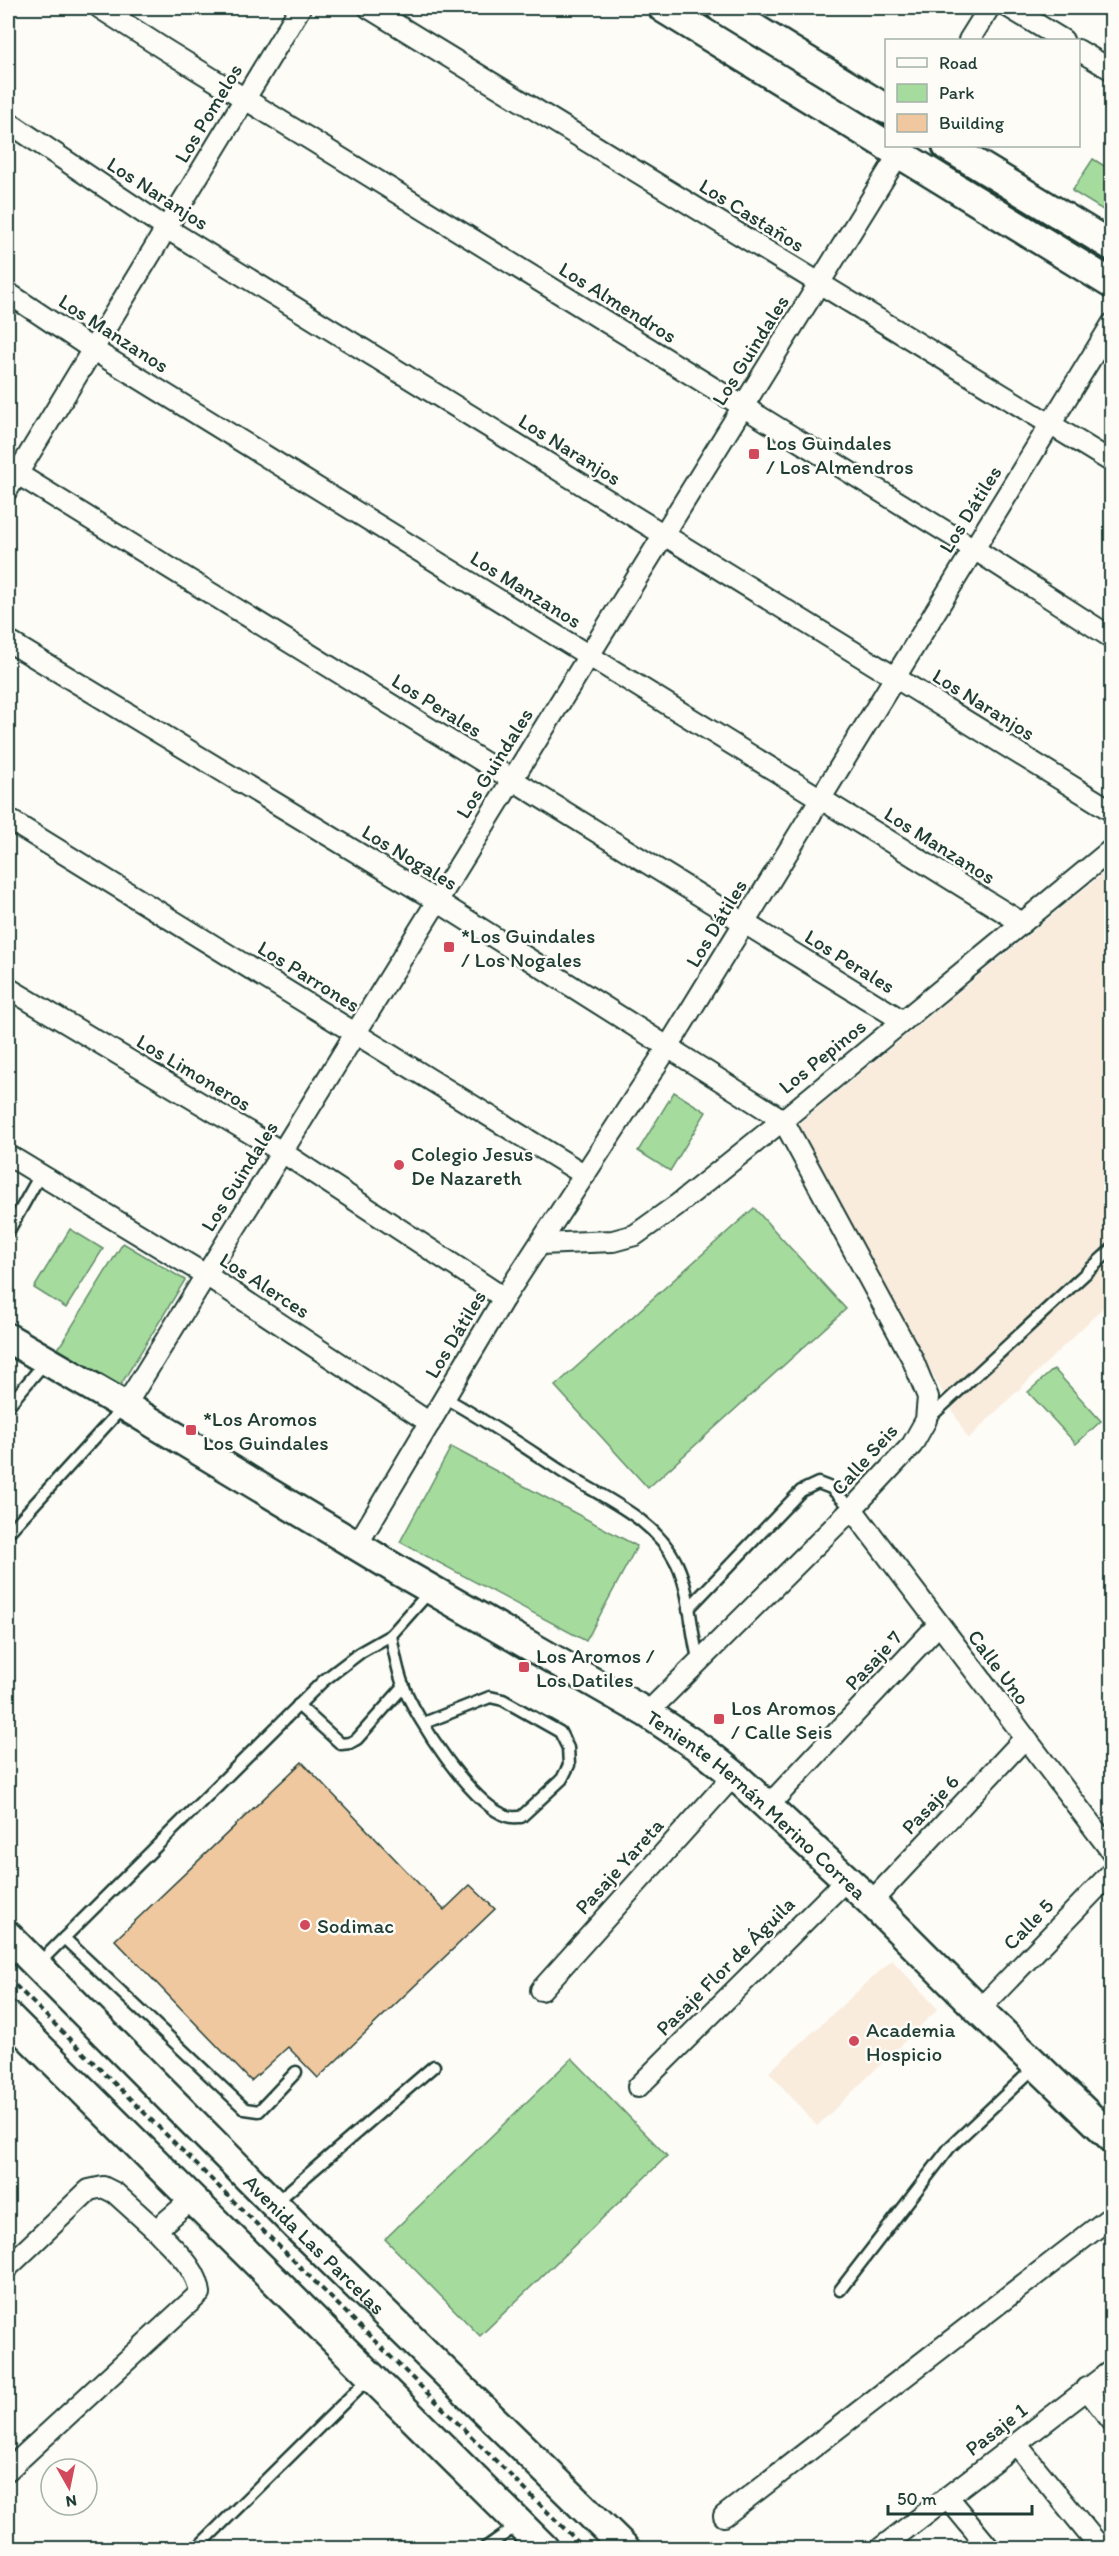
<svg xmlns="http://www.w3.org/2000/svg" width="1119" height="2556" viewBox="0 0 1119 2556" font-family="Itim,sans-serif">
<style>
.built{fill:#f9ecdd}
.green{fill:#a6db9e;stroke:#628c69;stroke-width:1.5}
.building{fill:#efc89f;stroke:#1f3d34;stroke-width:1.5}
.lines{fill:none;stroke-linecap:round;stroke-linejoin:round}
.lane-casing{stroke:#1f3d34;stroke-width:15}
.street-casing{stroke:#1f3d34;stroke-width:24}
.secondary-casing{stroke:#1f3d34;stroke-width:33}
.path{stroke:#1f3d34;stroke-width:4;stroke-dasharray:6 4.5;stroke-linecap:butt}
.lane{stroke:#fdfcf7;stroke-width:10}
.street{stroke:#fdfcf7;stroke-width:20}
.secondary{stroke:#fdfcf7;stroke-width:28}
.poi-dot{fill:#d1495b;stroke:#fdfcf7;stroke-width:2}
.labels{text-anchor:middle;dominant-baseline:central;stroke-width:5;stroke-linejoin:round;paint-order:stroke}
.street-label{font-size:21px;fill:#1f3d34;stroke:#fdfcf7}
.poi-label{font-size:21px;fill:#1f3d34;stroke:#fdfcf7;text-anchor:start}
</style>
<rect width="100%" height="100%" fill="#fdfcf7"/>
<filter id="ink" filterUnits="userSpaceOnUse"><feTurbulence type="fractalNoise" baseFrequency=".0167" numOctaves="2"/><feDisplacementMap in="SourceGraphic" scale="12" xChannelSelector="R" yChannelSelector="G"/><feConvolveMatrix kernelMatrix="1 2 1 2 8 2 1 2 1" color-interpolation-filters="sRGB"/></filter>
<g filter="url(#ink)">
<g class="built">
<polygon points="1111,867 1111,1300 968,1439 797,1125"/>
<polygon points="892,1960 938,2009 817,2126 769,2072"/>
</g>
<g class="green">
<polygon points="1093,159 1111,170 1111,215 1072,191"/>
<polygon points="674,1092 706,1112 670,1171 638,1151"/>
<polygon points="754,1208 846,1309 648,1488 555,1386"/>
<polygon points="70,1229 103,1249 66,1308 34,1288"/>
<polygon points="123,1243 185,1280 120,1386 58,1349"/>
<polygon points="1054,1369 1101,1421 1076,1444 1028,1392"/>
<polygon points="451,1447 637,1546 586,1641 400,1542"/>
<polygon points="572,2058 667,2156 480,2336 385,2239"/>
</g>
<polygon class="building" points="302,1762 444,1910 470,1885 495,1909 318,2078 288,2047 251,2081 115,1940"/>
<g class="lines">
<defs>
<g id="lane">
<polyline points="8,1232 40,1175"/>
<path d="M445,1398C485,1420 523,1446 561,1471C602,1498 655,1517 677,1564C691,1594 690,1630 699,1662"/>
<polyline points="8,1406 47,1360"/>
<polyline points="927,1420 1112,1249"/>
<polyline points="8,1533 123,1407"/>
<polyline points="688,1609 801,1491 818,1483 831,1488 852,1509"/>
<path d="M391,1635C394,1652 397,1669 403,1685C416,1719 472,1805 507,1816C511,1818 517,1817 521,1817L562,1779L569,1765L568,1748L560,1732L503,1700L490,1697L424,1723"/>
<polyline points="298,1705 341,1744 350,1743 357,1739 404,1686"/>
<polyline points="37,1965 64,1938"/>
<polyline points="296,2072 259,2111 245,2109 64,1938 323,1681 361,1652 391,1635 431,1590"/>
<polyline points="275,2203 434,2066"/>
<polyline points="840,2290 950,2147 1036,2066"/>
<polyline points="197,2548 370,2377"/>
<polyline points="485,2548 519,2524"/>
</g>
<g id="street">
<polyline points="100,8 164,49 974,549 1112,638"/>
<polyline points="369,8 1112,462"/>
<polyline points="1010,8 1063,40"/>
<polyline points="969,40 989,8"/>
<polyline points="1078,50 1112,70"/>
<polyline points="8,122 166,228 1112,811"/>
<polyline points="8,293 92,349 1022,923"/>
<polyline points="8,468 903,1021"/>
<polyline points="8,489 300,8"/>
<polyline points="8,641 437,901 783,1120 912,1358 928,1397 926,1420 912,1445 852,1509 647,1713"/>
<polyline points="8,819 585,1175"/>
<polyline points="8,988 282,1152 504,1298"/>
<polyline points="8,1155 206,1275 430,1423"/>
<polyline points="540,1244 613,1241 635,1235 677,1205 783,1120 1112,849"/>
<polyline points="125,1406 904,146"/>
<polyline points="852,1509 1112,1852"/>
<polyline points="357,1545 504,1298 668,1047 1112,324"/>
<polyline points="768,1806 938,1625"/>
<polyline points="871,1902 1024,1739"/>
<polyline points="541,1990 734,1775"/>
<polyline points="979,2010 1112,1872"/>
<polyline points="638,2087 846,1880"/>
<polyline points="8,2267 89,2190 103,2187 115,2193 156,2230"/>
<polyline points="1086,2388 1112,2421"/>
<polyline points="1017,2445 1101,2548"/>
<path d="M8,2470L200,2293C197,2267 173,2249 156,2230L192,2199"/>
<polyline points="947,2497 989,2548"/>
<polyline points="724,2516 1112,2216"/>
<polyline points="881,2548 1112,2370"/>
</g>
<g id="secondary">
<polyline points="663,8 886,145"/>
<polyline points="721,8 886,109"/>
<polyline points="887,146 1112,284"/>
<polyline points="947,146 1112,246"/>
<path id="s1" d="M8,1338L125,1406L399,1571L647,1713L704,1751L734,1775L871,1902L979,2010L1112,2138"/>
<path id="s2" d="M8,1936L301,2231L625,2548"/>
<polyline points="8,2016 544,2548"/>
</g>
</defs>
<use href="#lane" class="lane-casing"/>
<use href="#street" class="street-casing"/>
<use href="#secondary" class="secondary-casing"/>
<polyline class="path" points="8,1978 584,2548"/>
<use href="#lane" class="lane"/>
<use href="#street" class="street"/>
<use href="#secondary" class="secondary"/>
</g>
</g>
<g class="poi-dot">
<rect x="748" y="448" width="12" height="12" rx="3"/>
<rect x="443" y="941" width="12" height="12" rx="3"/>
<circle cx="399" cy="1165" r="6"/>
<rect x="185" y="1424" width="12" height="12" rx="3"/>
<rect x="518" y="1661" width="12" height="12" rx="3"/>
<rect x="713" y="1713" width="12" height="12" rx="3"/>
<circle cx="305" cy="1925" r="6"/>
<circle cx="854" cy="2041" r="6"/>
</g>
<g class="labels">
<g class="street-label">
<text transform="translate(208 113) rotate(-59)">Los Pomelos</text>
<text transform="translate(158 193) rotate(33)">Los Naranjos</text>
<text transform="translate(752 215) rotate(32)">Los Castaños</text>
<text transform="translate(618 302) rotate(32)">Los Almendros</text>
<text transform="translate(114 333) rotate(33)">Los Manzanos</text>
<text transform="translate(750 350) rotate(-58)">Los Guindales</text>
<text transform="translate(570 449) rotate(32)">Los Naranjos</text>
<text transform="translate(970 509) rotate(-58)">Los Dátiles</text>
<text transform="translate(526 589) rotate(32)">Los Manzanos</text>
<text transform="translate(984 704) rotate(32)">Los Naranjos</text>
<text transform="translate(437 705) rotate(32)">Los Perales</text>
<text transform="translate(494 763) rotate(-58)">Los Guindales</text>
<text transform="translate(940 845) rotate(32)">Los Manzanos</text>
<text transform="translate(410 857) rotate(31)">Los Nogales</text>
<text transform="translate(716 923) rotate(-59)">Los Dátiles</text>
<text transform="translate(850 961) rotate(32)">Los Perales</text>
<text transform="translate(309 976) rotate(32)">Los Parrones</text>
<text transform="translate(822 1056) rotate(-39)">Los Pepinos</text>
<text transform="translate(194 1072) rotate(31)">Los Limoneros</text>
<text transform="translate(239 1176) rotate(-58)">Los Guindales</text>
<text transform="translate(265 1285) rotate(33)">Los Alerces</text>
<text transform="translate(455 1334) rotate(-59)">Los Dátiles</text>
<text transform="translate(864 1459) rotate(-48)">Calle Seis</text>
<text transform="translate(873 1660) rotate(-47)">Pasaje 7</text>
<text transform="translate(999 1667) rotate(53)">Calle Uno</text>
<text transform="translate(930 1804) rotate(-47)">Pasaje 6</text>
<text stroke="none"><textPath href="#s1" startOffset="884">Teniente Hernán Merino Correa</textPath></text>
<text transform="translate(619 1866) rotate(-48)">Pasaje Yareta</text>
<text transform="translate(1028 1924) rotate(-46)">Calle 5</text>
<text transform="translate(725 1966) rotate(-45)">Pasaje Flor de Águila</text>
<text stroke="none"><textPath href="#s2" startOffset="435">Avenida Las Parcelas</textPath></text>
<text transform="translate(996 2429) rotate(-38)">Pasaje 1</text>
</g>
<g class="poi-label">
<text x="766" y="442">Los Guindales<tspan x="766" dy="24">/ Los Almendros</tspan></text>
<text x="461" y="935">*Los Guindales<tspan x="461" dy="24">/ Los Nogales</tspan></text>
<text x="411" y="1153">Colegio Jesus<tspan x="411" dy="24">De Nazareth</tspan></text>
<text x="203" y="1418">*Los Aromos<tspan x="203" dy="24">Los Guindales</tspan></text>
<text x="536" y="1655">Los Aromos /<tspan x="536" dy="24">Los Datiles</tspan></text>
<text x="731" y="1707">Los Aromos<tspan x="731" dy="24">/ Calle Seis</tspan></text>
<text x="317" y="1925">Sodimac</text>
<text x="866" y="2029">Academia<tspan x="866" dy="24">Hospicio</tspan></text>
</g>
</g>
<rect width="1119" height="2556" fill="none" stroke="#fdfcf7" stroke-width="30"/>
<rect x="15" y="15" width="1089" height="2526" fill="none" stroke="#1f3d34" stroke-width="2" filter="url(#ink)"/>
<rect x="885" y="39" width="195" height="108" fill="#fdfcf7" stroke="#a4b0a9" stroke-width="1.5"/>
<rect x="897" y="58" width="30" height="9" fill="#fdfcf7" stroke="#a4b0a9" stroke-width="1.5"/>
<text x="939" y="69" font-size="18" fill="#1f3d34">Road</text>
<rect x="897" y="84" width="30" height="18" fill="#a6db9e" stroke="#a4b0a9" stroke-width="1.5"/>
<text x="939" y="99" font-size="18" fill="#1f3d34">Park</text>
<rect x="897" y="114" width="30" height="18" fill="#efc89f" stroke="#a4b0a9" stroke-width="1.5"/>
<text x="939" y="129" font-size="18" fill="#1f3d34">Building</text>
<g transform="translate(69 2487) rotate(171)"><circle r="28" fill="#fdfcf7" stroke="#a4b0a9" stroke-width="1.5"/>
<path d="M0-4.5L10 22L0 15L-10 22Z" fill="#d1495b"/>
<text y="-9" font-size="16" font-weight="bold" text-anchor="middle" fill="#1f3d34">N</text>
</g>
<path d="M888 2505v9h144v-9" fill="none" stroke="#1f3d34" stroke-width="3"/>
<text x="897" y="2505" font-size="18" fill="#1f3d34" stroke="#fdfcf7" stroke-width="4.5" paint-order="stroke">50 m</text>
</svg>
